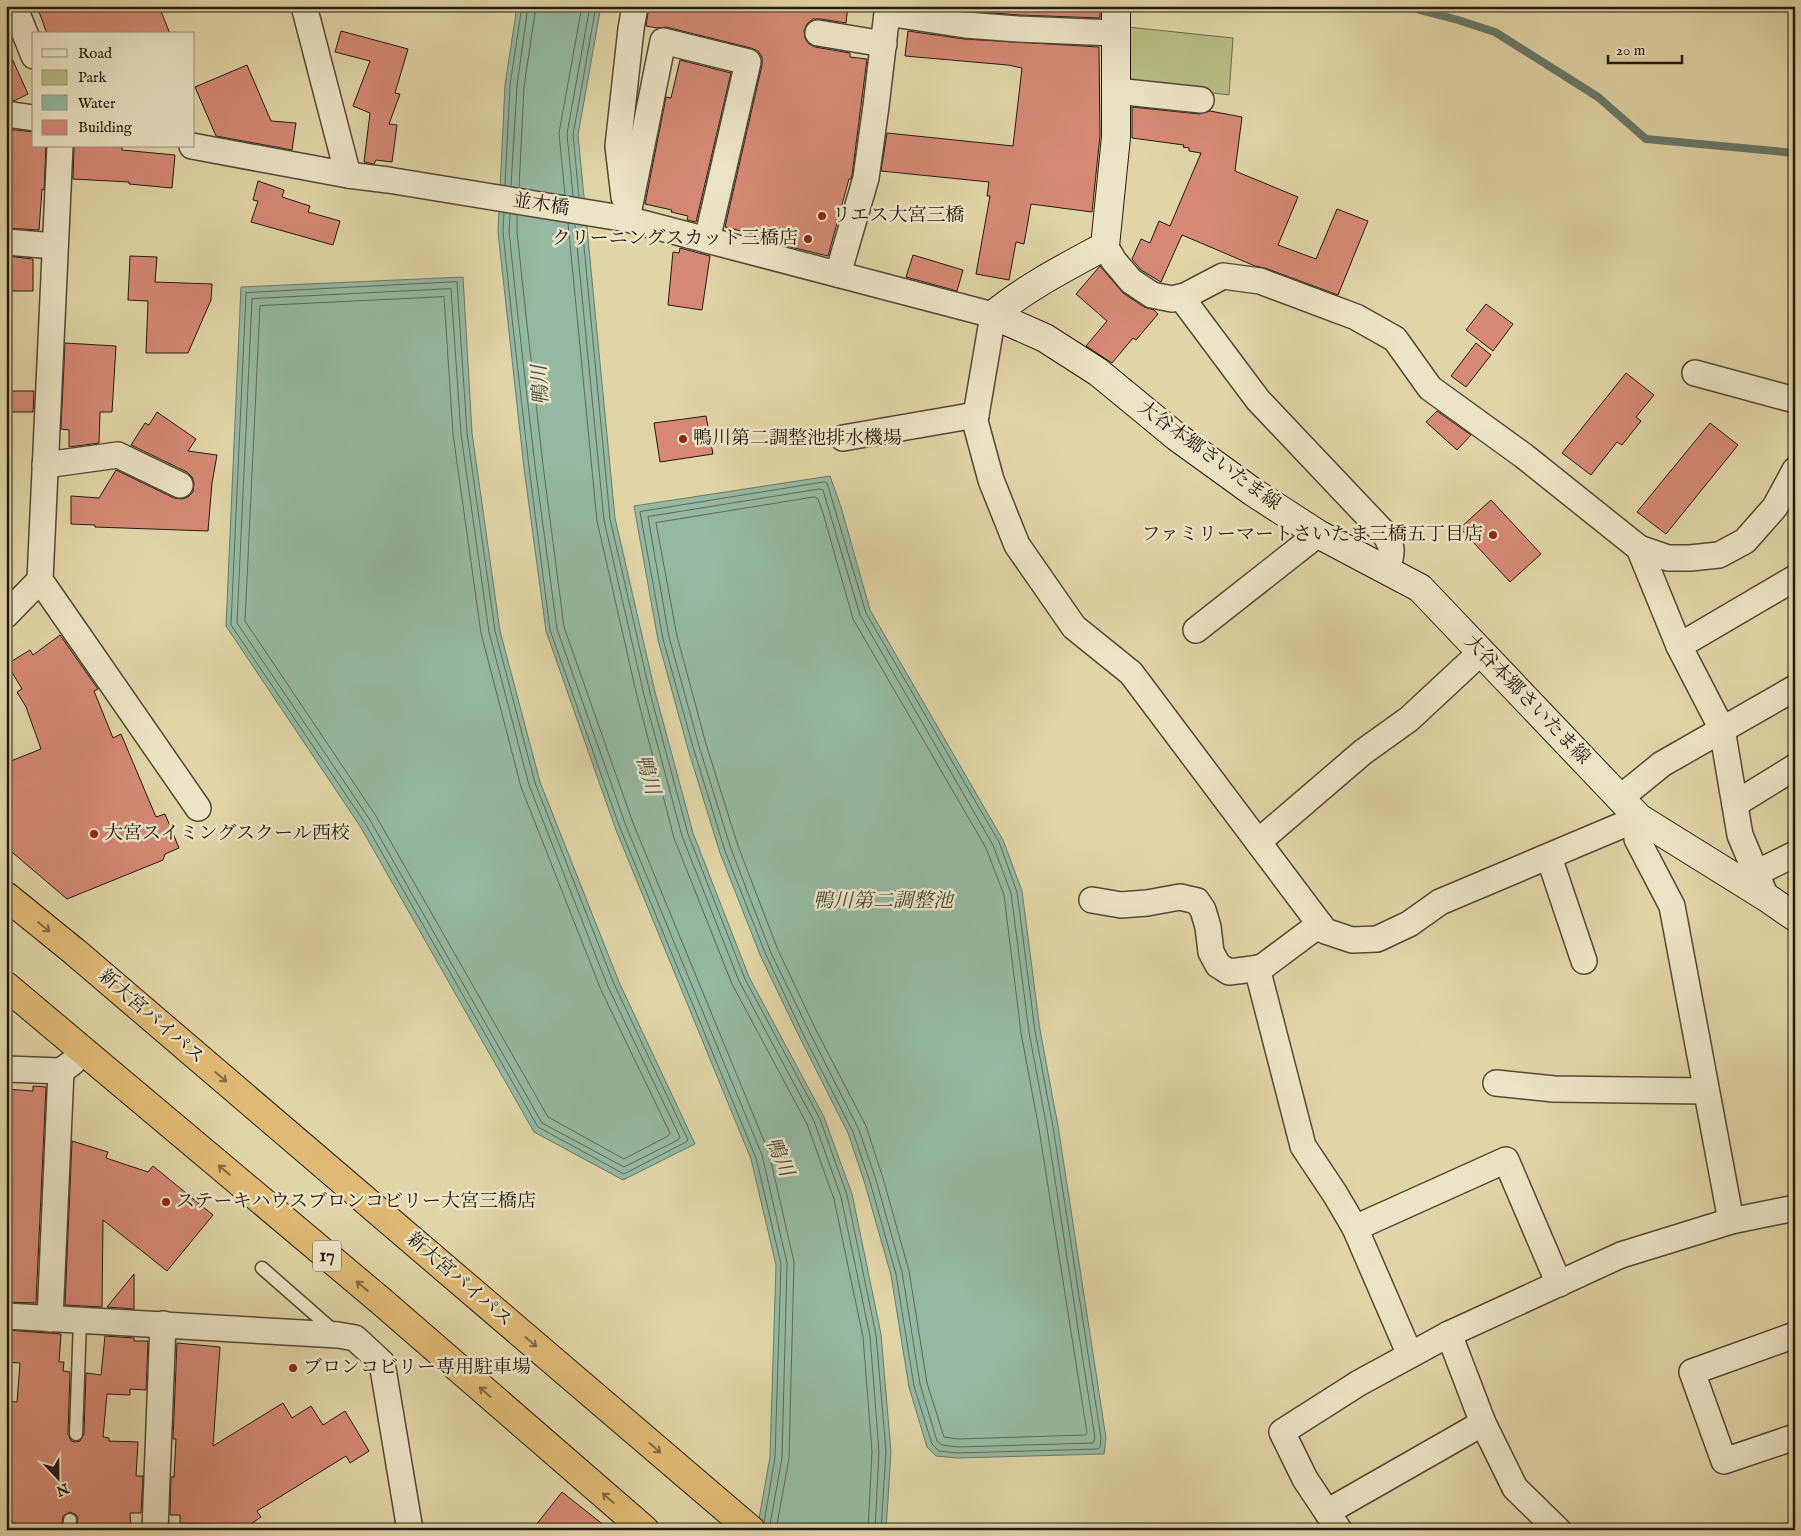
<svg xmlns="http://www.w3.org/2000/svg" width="1801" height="1536" viewBox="0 0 1801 1536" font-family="'IM FELL English','Noto Serif JP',serif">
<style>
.green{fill:#b7bc84;stroke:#6e6b4a}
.water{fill:#95b9a3;stroke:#687969}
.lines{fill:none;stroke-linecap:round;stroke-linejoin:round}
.shore{stroke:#5c6a5a;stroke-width:1}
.stream{stroke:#687969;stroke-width:8}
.building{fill:#d68975;stroke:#241a11}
.lane-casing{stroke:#534936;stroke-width:15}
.street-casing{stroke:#534936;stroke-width:28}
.secondary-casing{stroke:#241a11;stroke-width:30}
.highway-casing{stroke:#241a11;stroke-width:30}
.lane{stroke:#ece4c6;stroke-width:12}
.street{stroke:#ece4c6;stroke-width:25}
.secondary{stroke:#ece4c6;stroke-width:28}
.highway{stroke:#e0ba74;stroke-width:28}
.oneway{stroke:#826a42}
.poi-dot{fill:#8f2418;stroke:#ece4c6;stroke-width:2}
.labels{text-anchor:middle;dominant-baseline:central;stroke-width:5;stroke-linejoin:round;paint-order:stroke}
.shield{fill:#ece4c6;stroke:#605747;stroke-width:1}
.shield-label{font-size:18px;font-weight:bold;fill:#241a11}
.street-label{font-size:19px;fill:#241a11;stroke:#ece4c6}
.poi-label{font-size:19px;fill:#241a11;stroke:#ece4c6;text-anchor:start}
.water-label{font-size:20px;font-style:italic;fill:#464a3d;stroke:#ece4c6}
</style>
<rect width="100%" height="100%" fill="#e1d5a7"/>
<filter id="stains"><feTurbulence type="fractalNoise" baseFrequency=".004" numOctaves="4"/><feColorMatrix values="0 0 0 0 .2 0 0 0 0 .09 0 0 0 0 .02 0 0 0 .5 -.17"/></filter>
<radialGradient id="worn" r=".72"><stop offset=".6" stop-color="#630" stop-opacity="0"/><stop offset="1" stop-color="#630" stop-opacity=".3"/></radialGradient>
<polygon class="green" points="1128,27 1233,38 1229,95 1126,82"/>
<g class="water">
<polygon points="517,6 601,6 578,135 615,518 655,692 693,833 749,977 824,1117 852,1194 881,1334 891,1452 886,1530 757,1530 770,1457 776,1265 751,1159 616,830 546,631 524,468 498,232 505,85"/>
<polygon points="463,277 472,433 500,631 540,782 619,982 695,1144 623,1180 534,1132 360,826 226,626 241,287"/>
<polygon points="830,476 841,507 870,610 1003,840 1022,891 1040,1030 1058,1126 1106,1438 1104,1454 957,1458 936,1456 927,1447 909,1387 891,1275 865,1184 848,1133 800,1038 761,957 720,853 688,749 658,640 634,506"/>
</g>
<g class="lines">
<g class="shore">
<polyline points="505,185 510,85 522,6"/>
<polyline points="511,186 517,86 528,6"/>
<polyline points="519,187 524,87 536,6"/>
<polyline points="565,195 559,133 582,6"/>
<polyline points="573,196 567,134 590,6"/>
<polyline points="579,197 573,135 596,6"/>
<polyline points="504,213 503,232 512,318 529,467 550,630 620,828 756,1158 781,1264 775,1457 764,1523"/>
<polyline points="510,214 509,232 518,317 535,466 557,629 626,826 762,1155 787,1263 782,1458 769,1530"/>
<polyline points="517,215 517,232 526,316 543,465 564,627 633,823 769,1153 794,1262 789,1458 776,1530"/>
<polyline points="568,223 597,521 637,696 674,838 732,984 807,1124 834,1199 863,1337 872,1452 868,1530"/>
<polyline points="575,225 604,520 644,695 682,836 739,981 814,1121 841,1197 870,1336 879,1452 875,1530"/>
<polyline points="582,226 610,519 650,693 688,834 745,979 820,1119 847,1195 876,1335 886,1451 881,1530"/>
<polygon points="457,282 467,433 495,631 535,783 614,984 688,1140 686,1142 624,1174 538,1127 365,823 231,625 246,293"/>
<polygon points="451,289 461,434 489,632 529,785 608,987 680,1137 678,1140 624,1167 542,1123 370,820 237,623 252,299"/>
<polygon points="444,297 453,434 481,633 521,787 601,990 670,1133 668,1136 624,1159 548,1117 376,816 245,621 260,306"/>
<polygon points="825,482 827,483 866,613 999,842 1017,892 1035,1031 1053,1127 1101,1438 1100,1447 1098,1449 957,1453 939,1451 932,1444 914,1386 896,1274 870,1182 853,1132 804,1036 766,955 725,851 693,747 663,639 640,512"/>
<polygon points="820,489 823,490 860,615 993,845 1011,893 1029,1032 1047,1128 1095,1438 1093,1443 958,1447 942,1445 937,1441 920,1384 902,1272 876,1180 859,1130 810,1033 771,953 731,849 699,746 669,637 648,517"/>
<polygon points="815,497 818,499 823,513 853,619 986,848 1004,895 1021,1033 1039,1129 1087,1433 1085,1435 958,1439 944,1437 927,1383 909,1271 883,1178 866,1126 816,1030 778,950 738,846 706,744 677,636 656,523"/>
</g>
<polyline class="stream" points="1404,6 1458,20 1495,32 1598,97 1646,139 1795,153"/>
</g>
<g class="building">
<polygon points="37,6 159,6 170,34 47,34"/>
<polygon points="649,6 848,6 846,23 820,19 813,19 807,24 804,31 805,38 809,44 815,47 850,53 850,57 867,59 852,175 851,179 849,179 828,256 778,244 749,233 725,227 762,65 762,57 758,51 751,48 666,27 657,28 646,26"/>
<polygon points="938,6 1100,6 1100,18 1019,15 967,11"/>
<polygon points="341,31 408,49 395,93 400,94 389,124 397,125 392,162 376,160 374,164 364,162 370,113 353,106 370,61 335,52"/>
<polygon points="908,31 964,39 1099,47 1100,136 1092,212 1031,204 1024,244 1016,242 1009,280 976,274 990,196 987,196 989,182 881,171 887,133 1013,146 1022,68 1008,65 905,56"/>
<polygon points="6,45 28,94 14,101 6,100"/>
<polygon points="680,60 731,73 696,222 687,220 688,216 671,212 672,210 645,204 666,97 671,98"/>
<polygon points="247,65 271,121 296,123 292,150 216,136 195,87"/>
<polygon points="1132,107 1199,114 1210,111 1242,117 1235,171 1298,197 1278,245 1316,259 1337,209 1368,221 1338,295 1265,268 1255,266 1182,235 1161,282 1141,270 1132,259 1141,239 1150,243 1159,221 1170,226 1201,153 1189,151 1189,148 1183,147 1184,145 1132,138"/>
<polygon points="6,129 34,132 34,146 46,146 44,190 42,189 39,230 6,228"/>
<polygon points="74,146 122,146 122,150 175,155 172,188 129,184 129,182 73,179"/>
<polygon points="258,181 284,190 282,197 310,206 308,212 340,221 333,245 251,222 258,201 253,200"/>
<polygon points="680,248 710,256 702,310 668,305 673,252 679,253"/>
<polygon points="913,255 963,270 957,291 906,277"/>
<polygon points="6,256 33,259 33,291 6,291"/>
<polygon points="130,256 157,257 155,282 212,284 211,300 188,353 146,353 148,301 128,300"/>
<polygon points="1100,266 1123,293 1144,307 1154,310 1158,314 1136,340 1133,338 1112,363 1086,346 1107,321 1076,294"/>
<polygon points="1486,304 1513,324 1493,351 1466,330"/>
<polygon points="65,343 116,346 112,412 100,412 99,443 69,447 69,430 61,429"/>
<polygon points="1476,343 1491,355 1466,387 1451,376"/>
<polygon points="1626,373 1654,395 1636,417 1641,421 1622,445 1617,442 1591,475 1562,453"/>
<polygon points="11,391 34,391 33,412 11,412"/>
<polygon points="1437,411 1471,435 1457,450 1426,422"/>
<polygon points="157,412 196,439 188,451 217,455 212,483 208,531 95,527 95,525 71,524 71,496 99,498 116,470 174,498 182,499 188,497 193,492 194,483 192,477 187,472 131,445 145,423 149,425"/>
<polygon points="706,416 713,454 660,462 654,423"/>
<polygon points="1710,423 1738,445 1666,534 1637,512"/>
<polygon points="1491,500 1541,554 1510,582 1460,528"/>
<polygon points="60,635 98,689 94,691 113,738 121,734 156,817 165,814 179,848 165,854 163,860 67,899 6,847 6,763 41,749 26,707 17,692 22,689 7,664 30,650 33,655"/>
<polygon points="33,1086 46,1087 36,1303 6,1302 6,1236 12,1177 6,1177 6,1089 33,1091"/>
<polygon points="72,1141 108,1152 106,1158 148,1172 153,1166 213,1215 167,1271 103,1220 102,1307 65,1305"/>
<polygon points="134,1274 134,1309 107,1307"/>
<polygon points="6,1330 61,1334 59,1362 64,1362 63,1371 70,1372 68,1434 71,1441 75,1442 80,1441 84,1434 86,1373 101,1375 105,1336 134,1338 134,1341 148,1341 146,1390 130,1389 130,1395 107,1394 103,1437 109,1438 109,1441 138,1442 136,1476 143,1476 141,1513 130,1513 131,1530 77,1530 78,1517 75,1514 70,1512 63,1516 61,1530 11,1530 12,1521 6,1521 6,1401 17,1402 20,1363 6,1362"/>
<polygon points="177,1343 220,1347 213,1446 283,1403 292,1418 311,1406 323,1425 345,1411 369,1451 350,1463 346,1456 257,1511 261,1517 242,1530 233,1530 231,1525 180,1523 180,1515 170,1515 171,1477 174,1477 176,1439 173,1439"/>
<polygon points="562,1492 610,1530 532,1530"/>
</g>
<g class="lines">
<defs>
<g id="lane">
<polyline points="262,1268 335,1332"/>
<polyline points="76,1434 80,1320"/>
<polyline points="69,1530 70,1520"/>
</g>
<g id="street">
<polyline points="14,6 34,56"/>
<polyline points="304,6 348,175"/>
<polyline points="818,33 884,44"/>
<polyline points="1116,91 1201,100"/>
<polyline points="6,114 34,118"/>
<polyline points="60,146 40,580 198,808"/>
<polyline points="192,146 348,175 388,180 627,219 993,315 975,421 991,480 1017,545 1074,627 1131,673 1325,931 1352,940 1377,939 1409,924 1440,902 1639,818 1637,839 1672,906 1731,1221"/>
<polyline points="624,197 618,146 631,29 635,6"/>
<polyline points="627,219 663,41 748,62 707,240"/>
<polyline points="6,242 55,246"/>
<polyline points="1105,246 1114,261 1131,281 1152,295 1172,299 1185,296 1223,276 1260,281 1356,317 1395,339 1430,388 1524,456 1639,548 1679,646 1722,729 1740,835 1766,897"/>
<polyline points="838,274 866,178 876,106 887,13 965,25 1018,29 1115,33"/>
<path d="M1181,297L1258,400L1384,533C1394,548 1392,553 1387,570"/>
<polyline points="1695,373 1795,400"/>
<polyline points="843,438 976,415"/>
<polyline points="45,465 118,455 180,485"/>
<polyline points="1639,548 1668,558 1690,558 1719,555 1745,541 1775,507 1795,470"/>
<polyline points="6,615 40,580"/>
<polyline points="1196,630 1318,534"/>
<polyline points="1679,646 1795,578"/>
<polyline points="1620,798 1662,764 1795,688"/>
<polyline points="1735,804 1795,767"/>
<polyline points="1258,842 1363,752 1409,719 1481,652"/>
<polyline points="1549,857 1584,961"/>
<polyline points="1756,873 1795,854"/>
<polyline points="1092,900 1121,905 1147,903 1180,897 1197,901 1203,910 1208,927 1211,952 1218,965 1229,972 1261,968 1320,924"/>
<polyline points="1257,968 1303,1146 1335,1194 1355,1228 1410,1355"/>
<polyline points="6,1069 61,1071 73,1062"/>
<polyline points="1496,1083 1554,1089 1706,1091"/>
<polyline points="1355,1228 1506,1160 1559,1284"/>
<polyline points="6,1316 338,1335 355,1338 382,1363 410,1530"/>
<polyline points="50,1319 61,1071"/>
<polyline points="1449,1334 1483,1423 1515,1488 1558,1530"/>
<polyline points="1795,1335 1692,1372 1724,1461 1795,1437"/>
<polyline points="1327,1512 1483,1423"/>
<polyline points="155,1530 163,1324"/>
<polyline points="1339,1530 1305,1479 1282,1432 1359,1383 1449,1334 1621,1255 1731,1221 1795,1208"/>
</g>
<path id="secondary" d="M1116,6V137L1105,246C1066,267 1027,287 993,315L1045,338L1098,372L1177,437L1253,492L1318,534L1420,588L1639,818L1766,897L1795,917"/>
<g id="highway">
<polyline points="6,896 75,952 751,1530"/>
<polyline points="6,986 381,1301 645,1530"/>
</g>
</defs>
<use href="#lane" class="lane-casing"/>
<use href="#street" class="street-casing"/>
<use href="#secondary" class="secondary-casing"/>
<use href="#highway" class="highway-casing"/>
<use href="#lane" class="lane"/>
<use href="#street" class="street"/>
<use href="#secondary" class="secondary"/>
<use href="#highway" class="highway"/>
</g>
<defs><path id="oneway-shaft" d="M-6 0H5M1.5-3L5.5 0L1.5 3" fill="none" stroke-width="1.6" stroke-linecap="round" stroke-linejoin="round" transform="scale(1.25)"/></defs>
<g class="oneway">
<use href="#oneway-shaft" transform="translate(44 927) rotate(39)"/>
<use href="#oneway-shaft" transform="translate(221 1077) rotate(41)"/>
<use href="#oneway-shaft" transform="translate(224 1170) rotate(-140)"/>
<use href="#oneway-shaft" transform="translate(362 1286) rotate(-140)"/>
<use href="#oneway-shaft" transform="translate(531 1342) rotate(41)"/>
<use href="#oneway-shaft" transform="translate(485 1392) rotate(-139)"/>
<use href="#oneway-shaft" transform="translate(655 1448) rotate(41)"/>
<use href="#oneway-shaft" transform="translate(608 1498) rotate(-139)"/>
</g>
<g class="poi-dot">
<circle cx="822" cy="216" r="5"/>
<circle cx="808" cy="239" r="5"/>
<circle cx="683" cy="439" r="5"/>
<circle cx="1493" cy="535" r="5"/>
<circle cx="94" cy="834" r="5"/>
<circle cx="166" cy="1202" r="5"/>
<circle cx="293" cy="1368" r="5"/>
</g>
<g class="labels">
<rect class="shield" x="313" y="1240.5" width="28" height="31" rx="4"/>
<g class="shield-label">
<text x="327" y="1256">17</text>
</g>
<g class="street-label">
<text transform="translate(541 205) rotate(9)">並木橋</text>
<text transform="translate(1209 456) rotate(36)">大谷本郷さいたま線</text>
<text transform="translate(1527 700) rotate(46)">大谷本郷さいたま線</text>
<text transform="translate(151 1017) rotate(41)">新大宮バイパス</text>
<text transform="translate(459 1280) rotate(41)">新大宮バイパス</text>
</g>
<g class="poi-label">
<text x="832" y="216">リエス大宮三橋</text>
<text x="798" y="239" text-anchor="end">クリーニングスカット三橋店</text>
<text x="693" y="439">鴨川第二調整池排水機場</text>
<text x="1483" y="535" text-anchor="end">ファミリーマートさいたま三橋五丁目店</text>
<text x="104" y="834">大宮スイミングスクール西校</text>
<text x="176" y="1202">ステーキハウスブロンコビリー大宮三橋店</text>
<text x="303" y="1368">ブロンコビリー専用駐車場</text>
</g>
<g class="water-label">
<text transform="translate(541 385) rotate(-93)">鴨川</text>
<text transform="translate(647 775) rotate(74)">鴨川</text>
<text x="883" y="901">鴨川第二調整池</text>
<text transform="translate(779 1157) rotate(67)">鴨川</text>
</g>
</g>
<rect width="1801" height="1536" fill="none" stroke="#e1d5a7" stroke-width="25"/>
<rect x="8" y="8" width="1786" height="1521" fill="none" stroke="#241a11" stroke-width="2.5"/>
<rect x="12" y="12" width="1776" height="1511" fill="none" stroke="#241a11"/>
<rect x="32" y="32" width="162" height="115" fill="#ece4c6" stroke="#9c937e"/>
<rect x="42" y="49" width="25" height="8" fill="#ece4c6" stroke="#9c937e"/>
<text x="78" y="58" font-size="15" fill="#241a11">Road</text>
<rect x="42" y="70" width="25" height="15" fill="#b7bc84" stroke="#9c937e"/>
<text x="78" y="82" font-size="15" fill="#241a11">Park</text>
<rect x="42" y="95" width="25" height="15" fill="#95b9a3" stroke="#9c937e"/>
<text x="78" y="108" font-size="15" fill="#241a11">Water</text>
<rect x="42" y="120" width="25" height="15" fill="#d68975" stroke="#9c937e"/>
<text x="78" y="132" font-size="15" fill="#241a11">Building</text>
<g transform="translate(58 1478) rotate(158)" stroke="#ece4c6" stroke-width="4" paint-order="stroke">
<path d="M0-4L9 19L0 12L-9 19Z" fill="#241a11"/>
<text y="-8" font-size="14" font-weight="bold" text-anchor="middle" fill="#241a11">N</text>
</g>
<path d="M1608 55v8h74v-8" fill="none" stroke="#241a11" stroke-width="2.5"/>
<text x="1616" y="55" font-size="15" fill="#241a11" stroke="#ece4c6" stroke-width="4" paint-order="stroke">20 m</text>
<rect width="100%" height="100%" filter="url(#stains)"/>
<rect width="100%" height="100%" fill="url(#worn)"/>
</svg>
